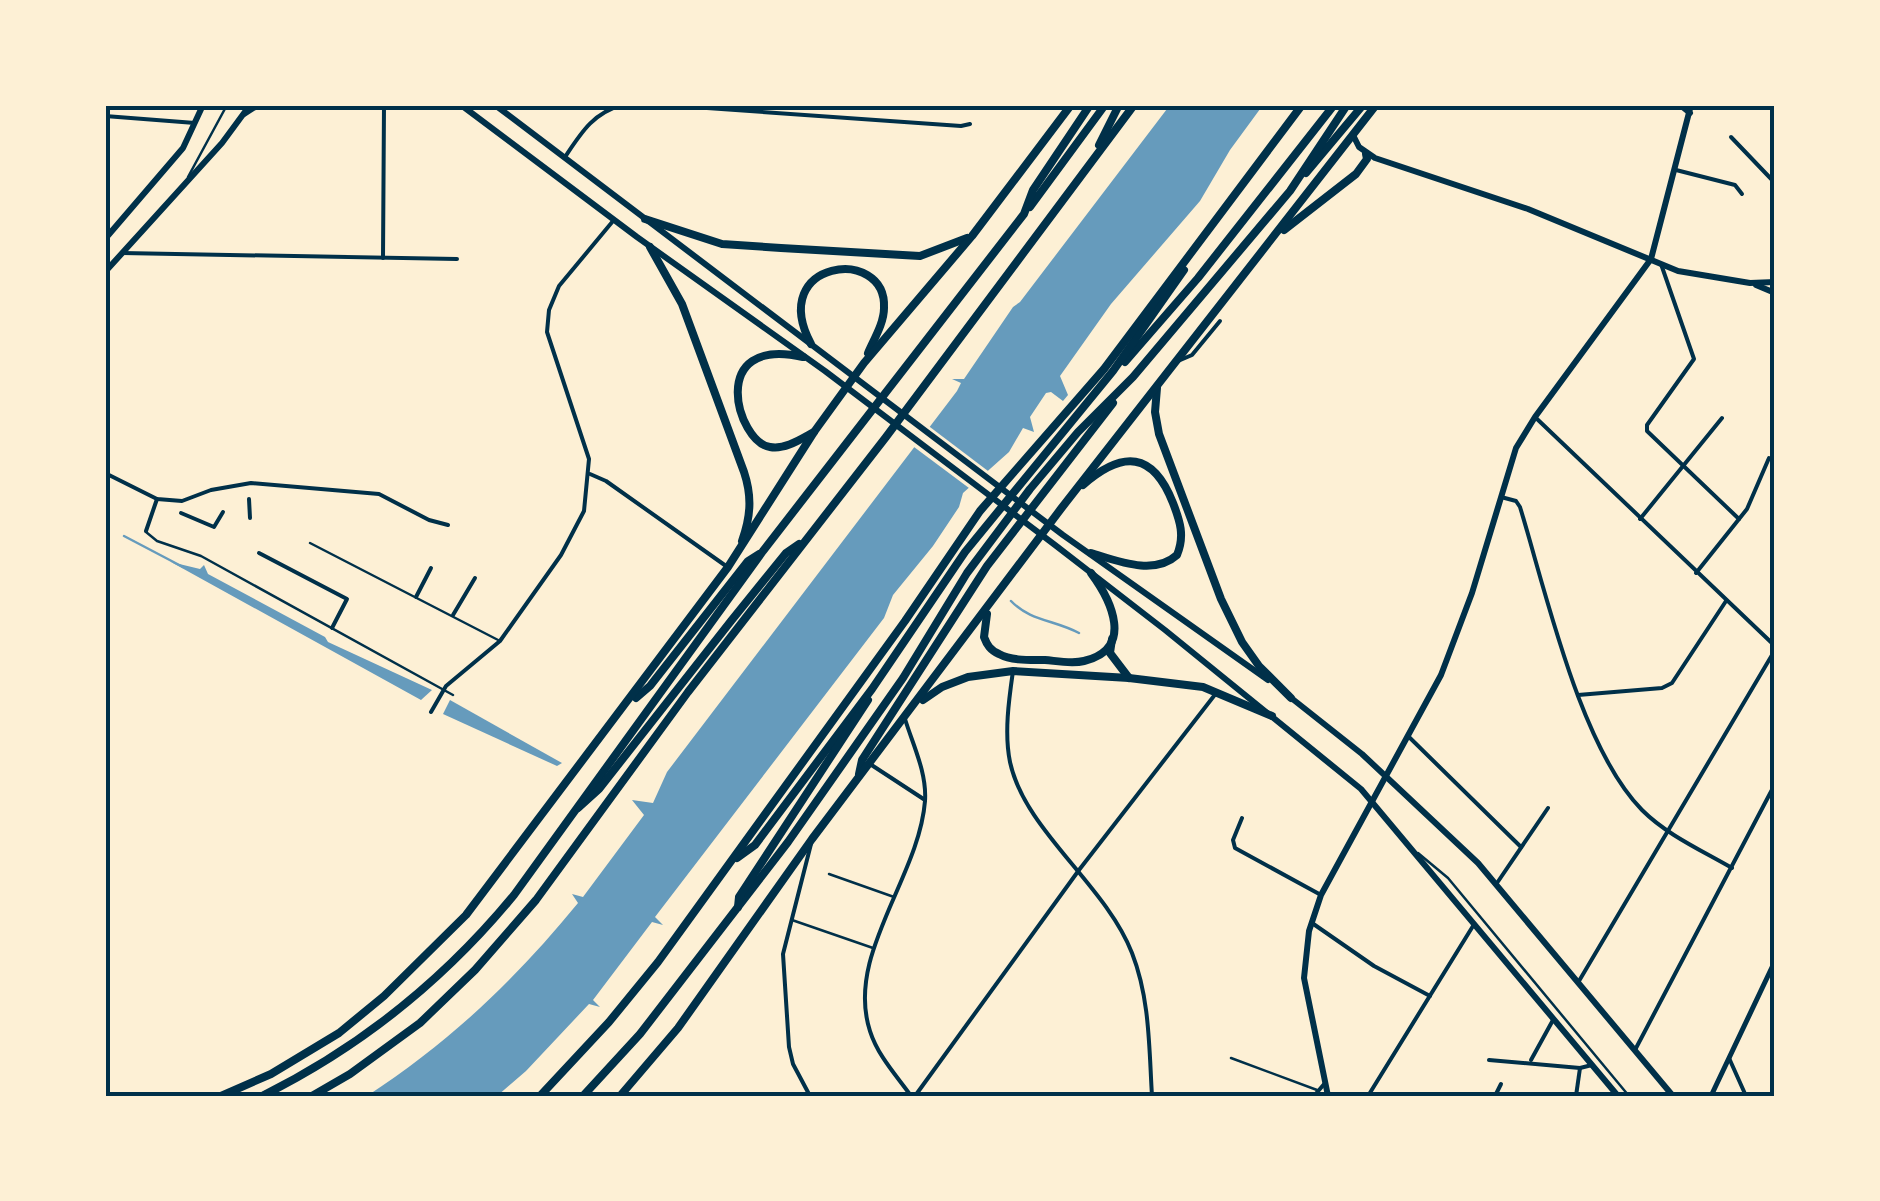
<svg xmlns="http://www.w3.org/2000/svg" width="1880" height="1201" viewBox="0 0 1880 1201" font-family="Manrope,sans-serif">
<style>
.water{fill:#669bbc}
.pier{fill:#fdf0d5}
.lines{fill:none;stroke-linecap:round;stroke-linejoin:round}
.stream{stroke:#669bbc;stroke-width:2.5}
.service{stroke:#003049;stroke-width:2.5}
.minor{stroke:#003049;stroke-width:4}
.tertiary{stroke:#003049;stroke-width:5}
.secondary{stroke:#003049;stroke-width:6}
.primary{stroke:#003049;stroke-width:6}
.trunk{stroke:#003049;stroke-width:8}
.motorway{stroke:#003049;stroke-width:8}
.neatline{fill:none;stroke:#003049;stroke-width:4}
</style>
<rect width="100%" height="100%" fill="#fdf0d5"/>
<g class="water">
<path d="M1170,105H1263L1230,150L1200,201L1111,304L1060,376L1068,395L1063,401L1051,392L1046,393L1030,417L1034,432L1023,428L1009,452L963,493L959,507L933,546L893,595L884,618L655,917L663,925L652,922L593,1000L600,1007L589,1004L526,1071L497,1096H367C451,1041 515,980 578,903L572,894L583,897L644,815L632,800L653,803L667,772L957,391L961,383L952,379H964L1013,307L1020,302Z"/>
<polygon points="171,562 200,569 204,565 208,574 325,637 328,642 432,690 421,700"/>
<polygon points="450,700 562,763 557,766 443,714"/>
</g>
<polygon class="pier" points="926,424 992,474 973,491 910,444"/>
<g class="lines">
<g class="stream">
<polyline points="124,536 183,567"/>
<path d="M1011,601C1030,621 1055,620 1079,633"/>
</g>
<g class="service">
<polyline points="188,177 227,105"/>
<polyline points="146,532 157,541 201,556 453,695"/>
<polyline points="310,543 500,641"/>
<polyline points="1418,853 1448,878 1629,1096"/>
<polyline points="829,874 894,897"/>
<polyline points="792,920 873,948"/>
<polyline points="1231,1058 1317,1090"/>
</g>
<g class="minor">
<polyline points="664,105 961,126 970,124"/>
<polyline points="105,116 195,123"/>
<polyline points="1731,137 1775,183"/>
<path d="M565,157C581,133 593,113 622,105"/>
<polyline points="1676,170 1735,185 1742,194"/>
<polyline points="122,253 457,259"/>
<polyline points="383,258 384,105"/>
<polyline points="1661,264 1694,359 1647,425 1647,431 1739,519"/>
<polyline points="1775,293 1772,347 1775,356"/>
<polyline points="1178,361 1192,355 1220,321"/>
<polyline points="1536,418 1775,646"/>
<polyline points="105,473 157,499 182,501 211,490 251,483 379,494 429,520 448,525"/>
<polyline points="590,474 606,481 726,566"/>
<path d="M1501,497L1516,501L1520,507C1546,592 1580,747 1642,810C1667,835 1701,850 1732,868"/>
<polyline points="249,499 250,518"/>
<polyline points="181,513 214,527 223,512"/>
<polyline points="1640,519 1722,418"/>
<polyline points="146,531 157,499"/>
<polyline points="259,553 347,599 332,628"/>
<polyline points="1696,573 1747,509 1769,458"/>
<polyline points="416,597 431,568"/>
<polyline points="453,615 475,578"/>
<path d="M1013,671C1009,699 1004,733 1010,762C1025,831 1105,884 1132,953C1150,999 1149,1048 1152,1096"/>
<polyline points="1578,695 1662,688 1672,683 1726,601"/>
<polyline points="431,712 446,686 500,641 561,555 584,511 589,459 547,332 549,310 559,286 613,221"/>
<path d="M905,719C913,745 927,773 925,801C919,878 845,955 870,1031C878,1056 896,1075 911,1096"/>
<polyline points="1408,736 1521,847"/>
<polyline points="870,764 925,800"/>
<polyline points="1242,818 1233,840 1235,848 1321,895"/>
<polyline points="1497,883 1548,808"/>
<polyline points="1312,923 1374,966 1430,996"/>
<polyline points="1579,981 1775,650"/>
<polyline points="1635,1050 1775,784"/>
<polyline points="1729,1058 1746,1096"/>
<polyline points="1489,1060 1580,1068 1592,1065"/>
<polyline points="1531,1060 1553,1020"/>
<polyline points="810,1096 793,1064 789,1047 783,954 811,844"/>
<polyline points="915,1096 1079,870 1217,692"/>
<polyline points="1314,1096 1325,1083"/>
<polyline points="1368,1096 1473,926"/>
<polyline points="1495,1096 1501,1084"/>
<polyline points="1576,1096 1580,1068"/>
</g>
<polyline class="tertiary" points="1711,1096 1775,961"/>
<g class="secondary">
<polyline points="1680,105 1690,113"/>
<polyline points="1353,135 1359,147 1375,158 1528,209 1678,271 1750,283 1775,282"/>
<polyline points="1756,285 1775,293"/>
<polyline points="1328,1096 1304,978 1309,931 1321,895 1441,675 1472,593 1516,448 1535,417 1651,259 1691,105"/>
</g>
<g class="primary">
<polyline points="461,105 637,237 825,371 1055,545 1165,630 1361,789 1618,1096"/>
<polyline points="495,105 1063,535 1268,680"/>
<polyline points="244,114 258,105"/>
<polyline points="105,239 183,148 203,105"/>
<polyline points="105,272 222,143 250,105"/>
<polyline points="1290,697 1362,754 1478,863 1673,1096"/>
</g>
<g class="trunk">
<polyline points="1306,173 1363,105"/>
<polyline points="1030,207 1105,105"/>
<polyline points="645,219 722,244 781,248 920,256 967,238"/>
<polyline points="1284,230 1356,174 1367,159 1366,154"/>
<path d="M650,247L682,304L744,472C752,496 751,516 742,541"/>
<path d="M811,344C766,260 887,245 884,308C884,323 874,339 868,353"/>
<path d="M803,357C706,335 737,442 770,447C785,450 801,439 814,432"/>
<polyline points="1157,388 1155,412 1159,434 1221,599 1242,642 1259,666 1291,698"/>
<path d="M1083,485C1123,450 1153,452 1173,503C1180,521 1185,536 1177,555C1154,576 1118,561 1091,553"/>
<path d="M987,614L984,637C987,645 990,650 999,654C1012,661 1029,660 1045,660C1057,661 1072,664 1084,661C1135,649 1111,600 1091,573"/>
<polyline points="1112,639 1110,653 1129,678"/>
<polyline points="636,698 650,686 748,561 759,554"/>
<polyline points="923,700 942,687 968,677 1013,671 1129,678 1203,687 1272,716"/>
<polyline points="859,774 862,760 987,566 1113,403"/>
<polyline points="221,1096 271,1074 339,1033 384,996 466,915 728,567 814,432 864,363 972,236 1071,105"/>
<path d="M262,1096C361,1047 444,980 514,895L763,551L1024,214L1033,190L1090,105"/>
<polyline points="583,1096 640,1034 788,842 903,678 967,573 1030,489 1078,432 1133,377 1290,191 1347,105"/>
<polyline points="620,1096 678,1028 812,839 1060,510 1376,105"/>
</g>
<g class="motorway">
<polyline points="1099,145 1119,105"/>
<polyline points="1125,362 1198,278 1334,105"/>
<polyline points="578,808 599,789 731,621 786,553 799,544"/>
<polyline points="737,858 755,845 872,689 965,552 1113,371 1184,270"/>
<polyline points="738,907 739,897 868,700"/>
<polyline points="264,1096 265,1095"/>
<polyline points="312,1096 350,1074 420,1023 475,970 536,900 688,692 886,437 1134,105"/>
<polyline points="540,1096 609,1022 658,962 905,621 980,511 1104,369 1302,105"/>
</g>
</g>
<rect width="1880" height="1201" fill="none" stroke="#fdf0d5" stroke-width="215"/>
<rect x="108" y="108" width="1664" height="986" class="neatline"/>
</svg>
